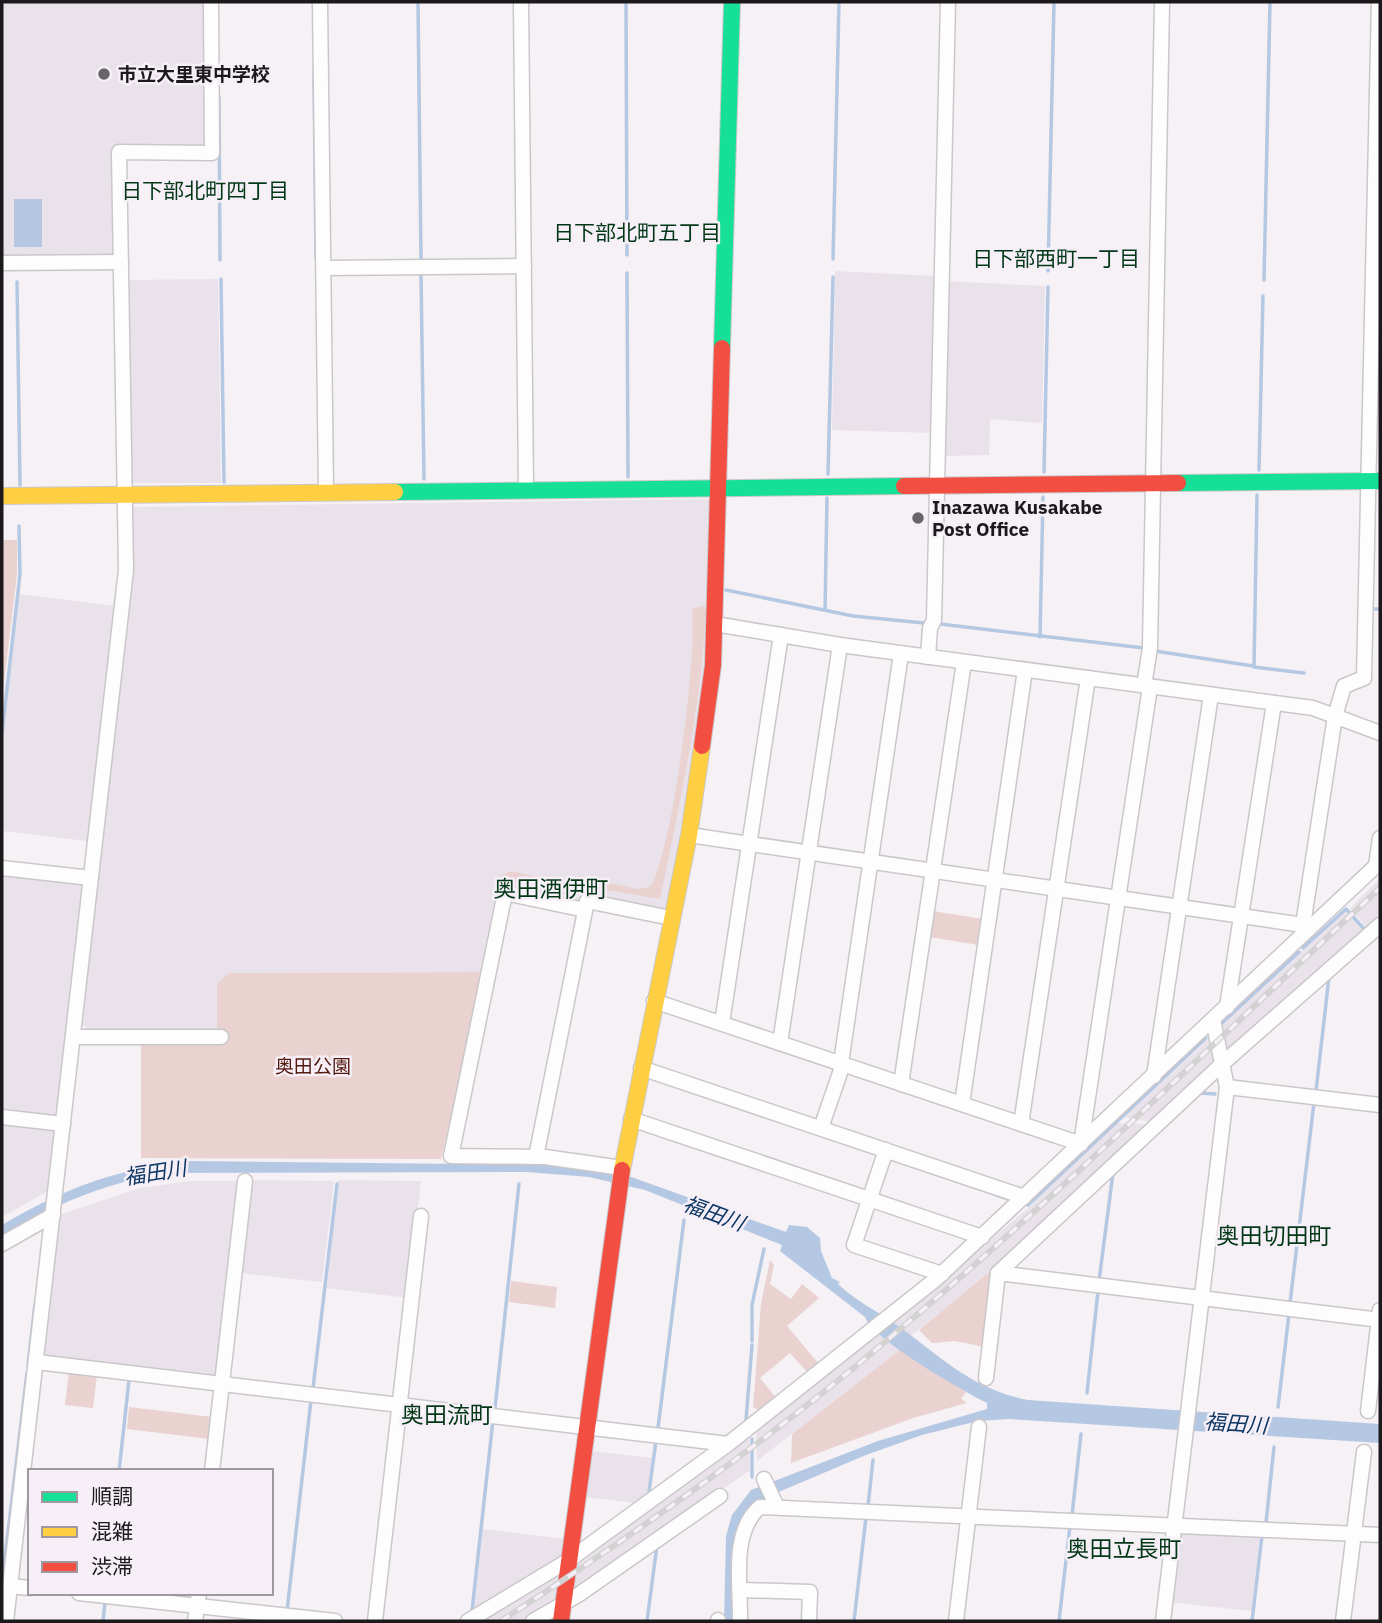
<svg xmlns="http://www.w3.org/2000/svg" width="1382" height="1623" viewBox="0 0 1382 1623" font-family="'IBM Plex Sans','Noto Sans JP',sans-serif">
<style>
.built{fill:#eae2ea}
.green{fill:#e9d2d0}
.water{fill:#b5c8e3}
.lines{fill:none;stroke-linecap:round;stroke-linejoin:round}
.stream{stroke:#b5c8e3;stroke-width:3.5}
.street-casing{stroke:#cac7ca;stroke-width:17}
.fast-casing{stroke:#cac7ca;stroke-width:18}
.slow-casing{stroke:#cac7ca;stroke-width:18}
.jam-casing{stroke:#cac7ca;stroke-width:18}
.street{stroke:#fefdfe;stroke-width:14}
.fast{stroke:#16e098;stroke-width:16}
.slow{stroke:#ffcf43;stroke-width:16}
.jam{stroke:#f24e42;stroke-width:16}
.rail-casing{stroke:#d2d2d2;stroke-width:6}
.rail{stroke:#f6eff7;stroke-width:3.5;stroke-dasharray:10;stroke-linecap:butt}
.poi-dot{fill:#686568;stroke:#f6eff7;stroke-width:2.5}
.labels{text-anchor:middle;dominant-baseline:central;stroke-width:5;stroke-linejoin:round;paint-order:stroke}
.poi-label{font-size:19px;font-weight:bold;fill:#1c191c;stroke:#f6eff7;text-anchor:start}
.park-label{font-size:19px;fill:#53180e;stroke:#f6eff7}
.neighbourhood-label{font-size:21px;fill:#013715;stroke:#f6eff7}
.water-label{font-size:21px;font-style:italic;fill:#0e3764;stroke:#f6eff7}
.quarter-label{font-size:23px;fill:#013715;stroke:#f6eff7}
</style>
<rect width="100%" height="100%" fill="#f5f1f5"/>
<g class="built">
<polygon points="2,2 204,2 206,146 202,149 114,149 115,254 112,258 2,259"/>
<polygon points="835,271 934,276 932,433 832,430"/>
<polygon points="218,279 221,483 134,483 130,478 126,280"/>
<polygon points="945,281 1045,286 1042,423 990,419 989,455 944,456"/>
<polygon points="712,499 708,665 667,910 662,912 584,895 582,903 503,889 485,972 230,973 217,984 217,1031 92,1031 80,1023 133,568 133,507"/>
<polygon points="19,594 115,606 87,841 2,831 2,746"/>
<polygon points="2,874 84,884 56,1119 2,1112"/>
<polygon points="1380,878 1380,915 1366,927 1350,908"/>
<polygon points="1345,912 1364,932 1229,1051 1224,1049 1220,1028"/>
<polygon points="1209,1039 1215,1061 1151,1122 1124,1117"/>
<polygon points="2,1123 57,1129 50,1190 2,1217"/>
<polygon points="1117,1123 1144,1124 1145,1127 994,1268 910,1337 892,1323 1028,1208"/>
<polygon points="250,1180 334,1181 322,1282 239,1273"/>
<polygon points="338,1180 421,1181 408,1298 327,1288"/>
<polygon points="190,1181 237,1181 215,1375 48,1357 43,1351 59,1215 140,1188"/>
<polygon points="878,1334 901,1349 757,1461 756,1430"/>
<polygon points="749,1434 750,1470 575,1592 571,1567"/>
<polygon points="592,1451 652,1458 648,1493 635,1503 585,1497"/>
<polygon points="483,1529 566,1539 563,1553 556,1560 474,1611"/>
<polygon points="1184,1532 1260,1535 1251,1611 1169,1602 1177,1538"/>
<polygon points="553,1576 557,1577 557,1603 527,1621 481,1621"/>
</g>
<g class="green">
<polygon points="2,540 17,540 17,574 2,700"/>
<path d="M703,606L706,610C701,708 680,803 660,899L582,886L568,895L504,881L501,875L512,871L562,883L579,876L637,889L650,887C672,856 698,651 692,609Z"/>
<polygon points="932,911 983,919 979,945 929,937"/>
<polygon points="485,972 441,1159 141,1158 141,1042 217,1043 217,984 229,973"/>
<polygon points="770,1260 774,1265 770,1284 791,1299 802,1284 819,1298 787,1326 819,1364 808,1373 790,1353 760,1378 777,1399 760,1411 753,1407 761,1304"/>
<polygon points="994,1268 984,1347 955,1341 932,1343 919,1330"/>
<polygon points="511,1281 557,1287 555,1308 509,1302"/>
<polygon points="901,1349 966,1392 961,1399 967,1403 913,1418 791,1463 792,1434"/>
<polygon points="69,1371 97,1374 93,1408 65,1405"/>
<polygon points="129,1407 212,1417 210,1439 127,1429"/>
</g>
<g class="water">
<rect x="14" y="199" width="28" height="48"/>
<path d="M191,1161L562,1165L623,1174L690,1198L691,1195L693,1199L786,1232L789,1225L807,1227L820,1238L821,1251L832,1278L840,1282L838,1284L847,1292C862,1303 872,1309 885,1317C935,1350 966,1388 1028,1400L1380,1424V1443L1009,1419L978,1421L922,1435L866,1455L755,1502L736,1531L734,1621H724L726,1536L732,1515L751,1490L878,1441L987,1409V1403C963,1391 872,1339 865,1317L780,1251L782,1245L645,1190L589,1177L527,1172L162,1173C101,1185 56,1204 2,1235V1225C66,1187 117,1169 191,1161Z"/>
</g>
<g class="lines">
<g class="stream">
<polyline points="418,2 421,260"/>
<polyline points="626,2 627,255"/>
<polyline points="314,71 316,257"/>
<polyline points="219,97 220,260"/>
<polyline points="833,259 839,2"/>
<polyline points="1048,271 1054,2"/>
<polyline points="627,273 628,477"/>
<polyline points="421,275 424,479"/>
<polyline points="221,279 224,482"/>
<polyline points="1264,280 1270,2"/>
<polyline points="17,282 20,485"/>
<polyline points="1259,470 1263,296"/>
<polyline points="1044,472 1048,287"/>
<polyline points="828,474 833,277"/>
<polyline points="1257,495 1254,667 1304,673"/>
<polyline points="726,590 853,616 924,623"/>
<polyline points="1370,609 1380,609"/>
<polyline points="825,610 827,498"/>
<polyline points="940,624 1144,648"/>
<polyline points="1040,637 1043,497"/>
<polyline points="1155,651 1253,666"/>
<polyline points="2,733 20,574 19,526"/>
<polyline points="1303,948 1346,909 1365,930 1367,928"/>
<polyline points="1220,1025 1299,952"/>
<polyline points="1316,1091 1329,977"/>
<polyline points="1200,1093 1215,1094"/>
<polyline points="997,1195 1011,1200"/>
<polyline points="1028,1205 1206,1038"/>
<polyline points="1099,1281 1113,1173"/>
<polyline points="1290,1303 1314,1103"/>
<polyline points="752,1341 752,1305 764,1249"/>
<polyline points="28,1365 35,1304"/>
<polyline points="313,1388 337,1184"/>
<polyline points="1087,1393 1098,1291"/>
<polyline points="1278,1407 1289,1314"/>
<polyline points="495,1408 519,1184"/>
<polyline points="746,1420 752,1345"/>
<polyline points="658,1428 684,1220"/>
<polyline points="752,1439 752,1477"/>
<polyline points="119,1471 129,1380"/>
<polyline points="649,1492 656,1441"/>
<polyline points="868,1506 873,1460"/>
<polyline points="1072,1515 1081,1434"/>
<polyline points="1266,1523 1274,1447"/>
<polyline points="2,1582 27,1373"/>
<polyline points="287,1611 311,1400"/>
<polyline points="472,1611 493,1420"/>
<polyline points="103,1621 105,1603"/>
<polyline points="647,1621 657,1545"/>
<polyline points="854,1621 866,1517"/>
<polyline points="1059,1621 1070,1526"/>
<polyline points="1252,1621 1262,1535"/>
</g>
<defs>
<g id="street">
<polyline points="320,2 326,492"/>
<polyline points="521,2 526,490"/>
<polyline points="2,263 121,262"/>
<polyline points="324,268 524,266"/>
<polyline points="715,624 840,645 1313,708 1380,733"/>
<polyline points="928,657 930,628 934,620 948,2"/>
<polyline points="1144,686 1150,648 1162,2"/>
<polyline points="689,835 1303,925 1308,930"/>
<polyline points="1376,866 1380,838"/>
<polyline points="2,868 91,878"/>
<polyline points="585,910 505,893 451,1156 545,1157 622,1168"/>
<polyline points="1303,925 1335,716 1344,686 1364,678 1379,2"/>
<polyline points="654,1001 1081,1144 1150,687"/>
<polyline points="1227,1007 1274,703"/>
<polyline points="722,1023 781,635"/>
<polyline points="73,1037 221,1037"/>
<polyline points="780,1043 840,645"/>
<polyline points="841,1063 901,654"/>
<polyline points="641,1068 1024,1197"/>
<polyline points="1154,1076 1211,695"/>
<polyline points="901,1084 964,662"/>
<polyline points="1227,1087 1380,1105"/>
<polyline points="962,1104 1025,670"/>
<polyline points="2,1117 63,1124"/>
<polyline points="631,1119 982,1237"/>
<polyline points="1021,1124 1088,678"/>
<polyline points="821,1128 843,1064"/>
<polyline points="886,1150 854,1245 942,1274"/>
<polyline points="536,1157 587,901 671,918"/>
<polyline points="2,1244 53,1215"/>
<polyline points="998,1273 1222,1064 1380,925"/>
<polyline points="37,1362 728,1444"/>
<polyline points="986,1378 998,1273 1380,1320"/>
<polyline points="1368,1411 1380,1310"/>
<polyline points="212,1471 245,1181"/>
<polyline points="764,1479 777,1507"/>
<polyline points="10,1586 30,1588"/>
<polyline points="741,1590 810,1592 809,1621"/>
<polyline points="79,1593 335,1621"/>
<polyline points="6,1621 126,570 119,152 212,153 211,2"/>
<polyline points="195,1621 199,1593"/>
<polyline points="375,1621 421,1216"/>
<polyline points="468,1621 569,1560 728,1444 936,1279 1380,862"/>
<polyline points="533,1621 578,1595 720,1496"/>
<polyline points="718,1621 718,1620"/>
<path d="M740,1621C741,1586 730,1532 760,1507L1380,1535"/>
<polyline points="956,1621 979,1427"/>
<polyline points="1163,1621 1227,1087 1213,1020"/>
<polyline points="1343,1621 1364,1452"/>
</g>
<g id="fast">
<polyline points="722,348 732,2"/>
<polyline points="1178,483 1380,481"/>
<polyline points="395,492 904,486"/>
</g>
<g id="slow">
<polyline points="2,496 395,492"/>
<polyline points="622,1170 689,835 702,746"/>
</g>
<g id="jam">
<polyline points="904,486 1178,483"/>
<polyline points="702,746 713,665 722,348"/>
<polyline points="561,1621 622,1170"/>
</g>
</defs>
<use href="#street" class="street-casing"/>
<use href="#fast" class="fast-casing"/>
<use href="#slow" class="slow-casing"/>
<use href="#jam" class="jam-casing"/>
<use href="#street" class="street"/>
<use href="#fast" class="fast"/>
<use href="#slow" class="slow"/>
<use href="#jam" class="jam"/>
<defs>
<path id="rail" d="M501,1621C641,1530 778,1434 905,1325C1069,1186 1223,1034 1380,888"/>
</defs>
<use href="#rail" class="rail-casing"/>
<use href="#rail" class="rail"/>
</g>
<g class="poi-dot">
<circle cx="104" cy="74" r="7"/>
<circle cx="918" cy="518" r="7"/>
</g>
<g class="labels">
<g class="poi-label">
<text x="118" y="74">市立大里東中学校</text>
<text x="932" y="507">Inazawa Kusakabe<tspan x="932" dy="22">Post Office</tspan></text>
</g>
<g class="park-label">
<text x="313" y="1066">奥田公園</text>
</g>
<g class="neighbourhood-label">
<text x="205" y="190">日下部北町四丁目</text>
<text x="637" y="232">日下部北町五丁目</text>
<text x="1056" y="258">日下部西町一丁目</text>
</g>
<g class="water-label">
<text transform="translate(155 1172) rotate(-9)">福田川</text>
<text transform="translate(714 1213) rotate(20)">福田川</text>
<text transform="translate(1236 1423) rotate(4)">福田川</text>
</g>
<g class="quarter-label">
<text x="551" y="888">奥田酒伊町</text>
<text x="1274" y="1235">奥田切田町</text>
<text x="447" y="1414">奥田流町</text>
<text x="1124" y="1548">奥田立長町</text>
</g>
</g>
<rect width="1382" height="1623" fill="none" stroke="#1c191c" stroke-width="7"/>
<rect x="28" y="1469" width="245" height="126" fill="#f6eff7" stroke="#9f999f" stroke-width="2"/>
<rect x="42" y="1492" width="35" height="10" fill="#16e098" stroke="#9f999f" stroke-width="2"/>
<text x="91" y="1504" font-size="21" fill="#1c191c">順調</text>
<rect x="42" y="1527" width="35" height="10" fill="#ffcf43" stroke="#9f999f" stroke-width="2"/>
<text x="91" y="1539" font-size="21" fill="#1c191c">混雑</text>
<rect x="42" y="1562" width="35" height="10" fill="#f24e42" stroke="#9f999f" stroke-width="2"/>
<text x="91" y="1574" font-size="21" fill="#1c191c">渋滞</text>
</svg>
